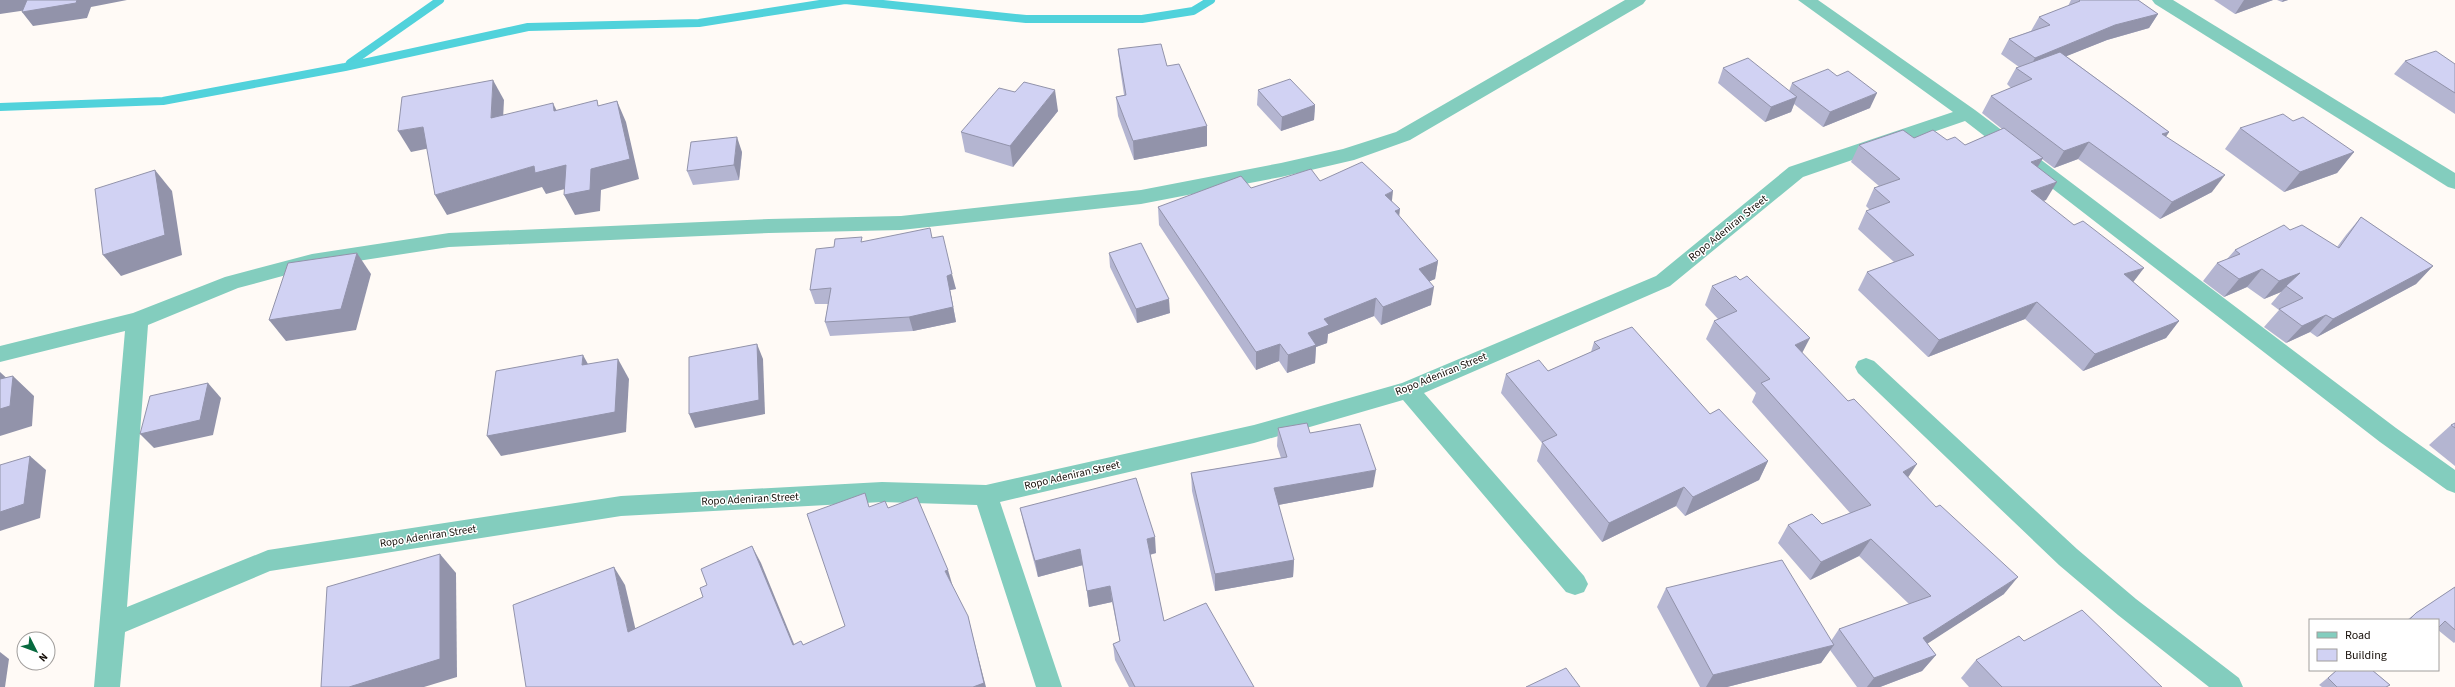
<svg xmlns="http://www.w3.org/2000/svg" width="2455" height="687" viewBox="0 0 2455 687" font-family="'Source Sans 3',sans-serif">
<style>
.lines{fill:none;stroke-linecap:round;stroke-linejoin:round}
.stream{stroke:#51d2db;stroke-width:8}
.minor{fill:#83cdbe;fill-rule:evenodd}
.wall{fill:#b4b5d1}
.shaded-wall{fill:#9293aa}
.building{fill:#d1d2f3;stroke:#9293aa}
.labels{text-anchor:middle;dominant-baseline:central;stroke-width:3;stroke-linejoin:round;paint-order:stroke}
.street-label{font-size:11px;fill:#150d07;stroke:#fff}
</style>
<rect width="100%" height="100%" fill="#fffaf6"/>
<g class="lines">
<g class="stream">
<polyline points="350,63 440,0"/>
<polyline points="0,107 163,101 345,67 528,27 699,23 845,0 1026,19 1142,19 1193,11 1211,0"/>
</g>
<g class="minor">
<polygon points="1625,0 1646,0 1643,4 1410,140 1354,160 1281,177 1141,204 901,230 769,233 449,247 312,268 238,288 148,325 127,607 268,550 621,496 882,482 986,485 1254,425 1402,383 1656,276 1789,167 1953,112 1798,0 1818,0 1975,110 2396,428 2455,470 2455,493 2447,490 2380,442 1965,121 1803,177 1670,286 1424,393 1584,576 1588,584 1584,592 1575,595 1566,592 1403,400 1254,443 1000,502 1062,687 1036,687 977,505 882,502 621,516 270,571 125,632 120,687 94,687 125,331 0,362 0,346 133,313 225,277 312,254 449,233 769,219 901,216 1141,190 1281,163 1343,149 1396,132"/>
<polygon points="2152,0 2173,0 2455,173 2455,189 2448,187 2155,4"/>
<polygon points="1866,358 1874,361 2077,549 2136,599 2239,678 2243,687 2209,687 2118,615 2059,565 1858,373 1855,367 1858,361"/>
</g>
</g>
<g class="wall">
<polygon points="2071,0 2138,0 2158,14 2149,28 2107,40 2066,56 2169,132 2166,137 2212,192 2160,219 2078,159 2054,168 2042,159 2037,167 2046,200 2043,201 2133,282 2179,321 2166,338 2083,371 2025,319 1928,357 1858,290 1867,272 1894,262 1858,229 1866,211 1870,210 1866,206 1874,188 1879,186 1851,162 1859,145 1914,138 1947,140 1965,145 2002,129 1982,113 1991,96 2011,88 2007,84 2016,68 2019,67 2001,54 2009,39 2031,31 2039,17 2068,6"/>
<polygon points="2214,0 2273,0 2235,14"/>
<polygon points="2277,0 2288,0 2282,2"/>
<polygon points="1118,49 1167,66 1207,126 1207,146 1134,160 1118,116 1116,97 1124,95 1120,68"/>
<polygon points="2405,61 2455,64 2455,114 2394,74"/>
<polygon points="1723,68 1789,91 1792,83 1870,108 1823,127 1794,104 1791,112 1765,122 1718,83"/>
<polygon points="1258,90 1315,105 1314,120 1281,131 1257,105"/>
<polygon points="1015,92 1058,111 1013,167 965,152 961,132"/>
<polygon points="2293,121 2354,152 2337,173 2284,192 2225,149 2240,128"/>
<polygon points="742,152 739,180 693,185 687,171"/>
<polygon points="1320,181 1392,201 1399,217 1438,261 1435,279 1430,281 1431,305 1381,325 1374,316 1328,334 1327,343 1316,347 1315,363 1287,373 1279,361 1256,370 1159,225 1158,207 1251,188"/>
<polygon points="2361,217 2433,266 2416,284 2317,337 2310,332 2286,343 2264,327 2279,310 2271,304 2281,292 2264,299 2247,287 2224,297 2203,281 2217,263 2227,259 2235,250 2290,230 2337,247 2346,235"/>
<polygon points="932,238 956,289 950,290 956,322 913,331 830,336 825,322 828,304 815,304 810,290 834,247 863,242"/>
<polygon points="1109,253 1170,313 1137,323 1110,267"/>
<polygon points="1712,286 1802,353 1908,477 2004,594 1927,643 1936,655 1922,671 1880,687 1857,687 1830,650 1821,663 1727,687 1700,687 1657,607 1666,588 1831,641 1839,629 1909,604 1859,556 1810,580 1778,543 1788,525 1822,524 1850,513 1752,402 1756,393 1706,339 1714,321 1718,319 1705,305"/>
<polygon points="1594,342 1710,414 1768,461 1759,480 1685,516 1676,506 1602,542 1537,461 1542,443 1501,393 1506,374 1548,371 1591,352"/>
<polygon points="2455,423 2455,466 2429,445 2451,425"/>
<polygon points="1278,428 1310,433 1373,487 1278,505 1294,560 1293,577 1215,591 1192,491 1191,473 1281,458 1277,446"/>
<polygon points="1020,508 1156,553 1150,555 1164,621 1254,687 1129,687 1115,660 1113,644 1120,642 1112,602 1089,607 1083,565 1038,577 1024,525"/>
<polygon points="2455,587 2455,642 2454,643 2438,630 2438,620 2407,620 2416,613"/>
<polygon points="2024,641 2162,687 1969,687 1961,678 1976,660"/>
<polygon points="2337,670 2372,670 2390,685 2387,687 2322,687 2319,685"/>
</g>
<g class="shaded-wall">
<polygon points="0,0 35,0 41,8 0,14"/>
<polygon points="77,0 127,0 91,7 87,18 33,26 22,12"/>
<polygon points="2244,0 2273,0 2235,14"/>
<polygon points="2283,0 2288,0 2282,2"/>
<polygon points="2158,14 2149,28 2107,40 2027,72 2035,58 2115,25"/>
<polygon points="493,80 504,100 502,139 491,118"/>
<polygon points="1055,90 1058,111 1013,167 1010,146"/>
<polygon points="1877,93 1870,108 1823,127 1830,112"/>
<polygon points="1797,97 1791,112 1765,122 1771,107"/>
<polygon points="617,101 626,122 639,179 601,190 600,211 575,215 564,195 591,169"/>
<polygon points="553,103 563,124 554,111"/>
<polygon points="1315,105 1314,120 1281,131 1282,117"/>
<polygon points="1207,126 1207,146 1134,160 1133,141"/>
<polygon points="423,127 435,147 411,152 398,131"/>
<polygon points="2169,132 2157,149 2162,134"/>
<polygon points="737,137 742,152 739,180 734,165"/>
<polygon points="2089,142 2078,159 2054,168 2064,151"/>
<polygon points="2354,152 2337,173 2284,192 2300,172"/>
<polygon points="2043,158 2033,175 2031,162"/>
<polygon points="566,165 576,186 546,194 542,187 447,215 435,195 534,166"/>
<polygon points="155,170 172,191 182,255 121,276 103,255"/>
<polygon points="2225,175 2212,192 2160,219 2172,202"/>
<polygon points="2057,182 2046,200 2020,209 2031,191"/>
<polygon points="1393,191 1391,209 1385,195"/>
<polygon points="1400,209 1398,227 1395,211"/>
<polygon points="357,253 371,274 356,330 286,341 269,320"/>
<polygon points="1438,261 1435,279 1416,287 1419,269"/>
<polygon points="2433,266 2416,284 2317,337 2333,319"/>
<polygon points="2144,268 2131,285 2124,274"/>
<polygon points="2262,269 2247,287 2224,297 2239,279"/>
<polygon points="2300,273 2281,292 2264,299 2279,281"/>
<polygon points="952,274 956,289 950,290 956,322 913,331 909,317 947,276"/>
<polygon points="1434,287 1431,305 1381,325 1383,307"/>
<polygon points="1376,298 1374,316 1328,334 1327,343 1316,347 1315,363 1287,373 1288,355 1308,333 1324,319"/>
<polygon points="1169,299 1170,313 1137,323 1136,309"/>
<polygon points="2037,302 2025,319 1928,357 1939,340"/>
<polygon points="2326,315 2310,332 2286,343 2302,326"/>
<polygon points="2179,321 2166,338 2083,371 2095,354"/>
<polygon points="1810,338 1800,357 1795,345"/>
<polygon points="757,344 763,359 765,414 695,428 689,414"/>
<polygon points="1280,344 1279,361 1256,370 1256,352"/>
<polygon points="583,355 594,375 582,365"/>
<polygon points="618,359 629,379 626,432 501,456 487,436"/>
<polygon points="0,372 12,383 13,376 34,396 32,426 0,436"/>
<polygon points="208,383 221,398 213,435 154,448 140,434"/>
<polygon points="30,456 46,470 40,518 0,531 0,512"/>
<polygon points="1768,461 1759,480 1685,516 1693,497"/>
<polygon points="1917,464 1905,482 1903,472"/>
<polygon points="1376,470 1373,487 1273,506 1274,488"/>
<polygon points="1684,487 1676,506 1602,542 1609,523"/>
<polygon points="1155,537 1156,553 1148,555 1147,539"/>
<polygon points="1871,539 1859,556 1810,580 1821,562"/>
<polygon points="752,546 761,563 801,661 793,645"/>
<polygon points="1080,549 1083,565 1038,577 1035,561"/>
<polygon points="440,554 456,573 457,677 424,687 349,687"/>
<polygon points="1294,560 1293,577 1215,591 1215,574"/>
<polygon points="614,567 625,585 640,648 628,632"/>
<polygon points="948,570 953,587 945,571"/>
<polygon points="2018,577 2004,594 1910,655 1923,638"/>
<polygon points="1110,586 1112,602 1089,607 1087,591"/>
<polygon points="968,616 972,633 986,687 973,687"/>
<polygon points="1834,645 1821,663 1727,687 1706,687 1713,675"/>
<polygon points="0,652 9,659 5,687 0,687"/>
<polygon points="1936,655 1922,671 1880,687 1867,687 1874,678"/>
</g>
<g class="building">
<polygon points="27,0 77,0 76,3 22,12"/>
<polygon points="2079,0 2138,0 2158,14 2115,25 2035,58 2009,39 2050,25 2039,17 2080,1"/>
<polygon points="1161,44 1167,66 1179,64 1207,126 1133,141 1116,97 1126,95 1118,49"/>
<polygon points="2436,51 2455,64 2455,93 2405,61"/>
<polygon points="2060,52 2169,132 2162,134 2225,175 2172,202 2089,142 2064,151 1991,96 2032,79 2016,68"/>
<polygon points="1748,58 1797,97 1771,107 1723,68"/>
<polygon points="1828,69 1837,76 1848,71 1877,93 1830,112 1792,83"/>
<polygon points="1290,79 1315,105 1282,117 1258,90"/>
<polygon points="493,80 491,118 553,103 554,111 597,100 598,106 617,101 630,159 591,169 590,190 564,195 566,165 535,173 534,166 435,195 423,127 398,131 402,97"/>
<polygon points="1024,82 1055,90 1010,146 961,132 999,88 1015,92"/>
<polygon points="2283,114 2293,121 2303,117 2354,152 2300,172 2240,128"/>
<polygon points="2004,128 2043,158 2031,162 2057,182 2031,191 2074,225 2083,221 2144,268 2124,274 2179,321 2095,354 2037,302 1939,340 1867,272 1914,255 1866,211 1890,202 1874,188 1900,179 1859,145 1903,130 1914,138 1933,130 1947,140 1955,137 1965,145"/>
<polygon points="737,137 734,165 687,171 691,142"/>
<polygon points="1362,162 1393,191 1385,195 1400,209 1395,211 1438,261 1419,269 1434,287 1383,307 1376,298 1324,319 1329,325 1308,333 1316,345 1288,355 1280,344 1256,352 1158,207 1241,176 1251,188 1311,169 1320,181"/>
<polygon points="155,170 165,235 103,255 95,189"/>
<polygon points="2361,217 2433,266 2333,319 2326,315 2302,326 2279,309 2303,298 2286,286 2300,273 2279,281 2262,269 2239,279 2217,263 2240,254 2235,250 2284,225 2290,230 2302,225 2339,248"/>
<polygon points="930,228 932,238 943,236 952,274 947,276 953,307 909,317 825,322 831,288 810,290 816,249 834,247 835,239 862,237 861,242"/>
<polygon points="1141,243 1169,299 1136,309 1109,253"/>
<polygon points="357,253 341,309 269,320 288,263"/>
<polygon points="1736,276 1740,280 1747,276 1810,338 1795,345 1848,401 1854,399 1917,464 1903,472 1936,507 1940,505 2018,577 1923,638 1936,655 1874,678 1839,629 1931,596 1871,539 1821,562 1788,525 1812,514 1822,524 1871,505 1761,383 1770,379 1714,321 1737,311 1712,286"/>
<polygon points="1632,327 1710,414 1719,409 1768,461 1693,497 1684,487 1609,523 1542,442 1557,435 1506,374 1539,360 1548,371 1600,348 1594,342"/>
<polygon points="757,344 759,400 689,414 689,357"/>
<polygon points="583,355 582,365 618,359 615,412 487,436 496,371"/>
<polygon points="13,376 10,406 0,409 0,379"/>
<polygon points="208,383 200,420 140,434 150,396"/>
<polygon points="1307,423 1310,433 1360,424 1376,470 1274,488 1294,560 1215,574 1191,473 1287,457 1278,428"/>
<polygon points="2455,423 2455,428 2451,425"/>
<polygon points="30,456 24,504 0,512 0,465"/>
<polygon points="1136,478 1155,537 1147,539 1164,621 1206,603 1254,687 1135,687 1113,644 1120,641 1110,586 1087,591 1080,549 1035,561 1020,508"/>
<polygon points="865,493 869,507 885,501 888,508 917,497 948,570 945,571 968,616 984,683 973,687 526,687 513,605 614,567 628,632 703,597 700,588 707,585 701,569 752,546 793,645 801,641 803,645 845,626 807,514"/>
<polygon points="440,554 440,659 349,687 321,687 327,587"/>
<polygon points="1782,560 1834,645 1713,675 1666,588"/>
<polygon points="2455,587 2455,630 2445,621 2438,628 2438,620 2409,620 2416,613"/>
<polygon points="2082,610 2162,687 2002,687 1976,660 2019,636 2024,641"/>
<polygon points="1566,668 1580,687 1526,687"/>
<polygon points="2337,670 2372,670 2390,685 2386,687 2337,687 2328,678"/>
</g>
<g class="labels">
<g class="street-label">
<text transform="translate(1728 228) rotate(-39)">Ropo Adeniran Street</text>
<text transform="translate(1441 374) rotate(-22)">Ropo Adeniran Street</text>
<text transform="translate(1072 475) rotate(-13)">Ropo Adeniran Street</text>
<text transform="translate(750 499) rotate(-3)">Ropo Adeniran Street</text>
<text transform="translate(428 536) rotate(-9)">Ropo Adeniran Street</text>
</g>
</g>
<rect x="2309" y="619" width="130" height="52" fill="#ffffff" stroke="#a19e9c"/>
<rect x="2317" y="632" width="20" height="6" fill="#83cdbe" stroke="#a19e9c"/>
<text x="2345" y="639" font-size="12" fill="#150d07">Road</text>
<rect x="2317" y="649" width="20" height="12" fill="#d1d2f3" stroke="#a19e9c"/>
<text x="2345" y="659" font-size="12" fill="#150d07">Building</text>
<g transform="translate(36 651) rotate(132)"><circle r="19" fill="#ffffff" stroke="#a19e9c"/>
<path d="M0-3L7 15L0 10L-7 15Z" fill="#076a3f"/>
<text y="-6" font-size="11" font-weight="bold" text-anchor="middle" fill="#150d07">N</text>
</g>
</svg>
